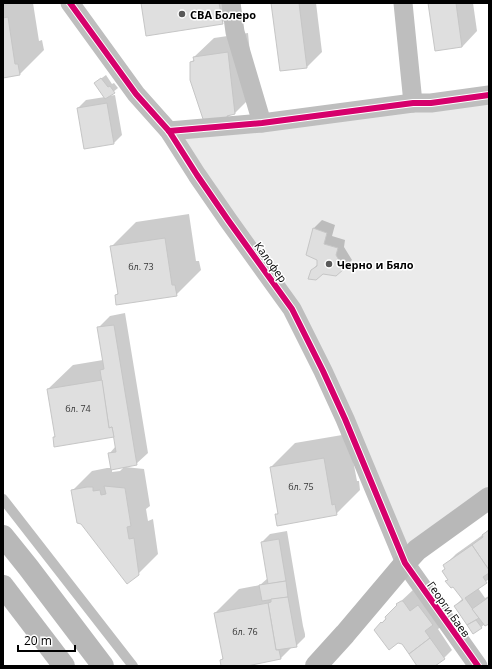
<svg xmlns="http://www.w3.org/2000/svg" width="492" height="669" viewBox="0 0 492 669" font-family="'Open Sans',sans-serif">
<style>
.green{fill:#ebebeb}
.shadow{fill:#0003;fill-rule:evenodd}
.building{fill:#dfdfdf;stroke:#c6c6c6}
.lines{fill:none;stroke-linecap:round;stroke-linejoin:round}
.service{stroke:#bebebe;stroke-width:10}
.minor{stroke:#bebebe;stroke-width:19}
.secondary{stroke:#b8b8b8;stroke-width:22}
.cycleway-casing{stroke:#fff;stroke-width:8}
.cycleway{stroke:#d6006c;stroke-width:6}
.poi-dot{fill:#595959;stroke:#fff;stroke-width:1.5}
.labels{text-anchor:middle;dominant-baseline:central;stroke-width:3;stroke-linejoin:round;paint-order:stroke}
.number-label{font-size:9px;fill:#383838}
.poi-label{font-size:11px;font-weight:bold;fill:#000;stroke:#fff;text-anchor:start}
.street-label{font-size:11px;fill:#000;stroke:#fff}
</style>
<rect width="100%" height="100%" fill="#fff"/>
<polygon class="green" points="489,95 489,498 405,563 323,371 169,131"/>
<g class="shadow">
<polygon points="3,3 33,3 39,41 42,40 44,50 19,75 3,77"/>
<polygon points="142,3 237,3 237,8 222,23"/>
<polygon points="272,3 316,3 322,52 307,67"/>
<polygon points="429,3 473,3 477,31 462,47"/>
<polygon points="248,33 254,94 234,114 231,114 226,119 191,62 195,59 194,57 214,38"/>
<polygon points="106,75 112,84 114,83 118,88 108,96 115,95 122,135 114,143 85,148 78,108 86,100 105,97 99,80"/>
<polygon points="189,214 196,261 199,261 201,270 176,295 116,295 119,292 111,247 136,222"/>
<polygon points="322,220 335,225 332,236 345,240 344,247 352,260 335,275 311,271 318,264 314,228"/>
<path d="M125,313L148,453L136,464L125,467L144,469L150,506L146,509L148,521L153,519L158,554L138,574L72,491L92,471L107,468H111L109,454L116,446L115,436L54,437L56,435L48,389L73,365L103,360L98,328L110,316ZM125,466L120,471L112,472V469Z"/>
<polygon points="348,434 357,481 359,481 360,490 336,514 276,515 279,512 271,467 295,443"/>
<polygon points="489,529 489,579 478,588 485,598 489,596 489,622 485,624 474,633 455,606 463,598 449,579 446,569 444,566 456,554 484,534"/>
<polygon points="287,531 303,626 305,634 305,637 296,646 293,646 280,659 241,666 222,666 221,660 224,657 215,613 239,589 260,585 268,578 262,542 270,534"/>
<polygon points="414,589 442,626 438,629 452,650 444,658 434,666 415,666 418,664 403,643 375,630 398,605 398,604"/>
</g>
<g class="building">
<polygon points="141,3 219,3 223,24 146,36"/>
<polygon points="271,3 299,3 307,68 280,71"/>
<polygon points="428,3 456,3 462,47 435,51"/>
<polygon points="8,17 15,64 18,64 20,75 3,78 3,18"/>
<polygon points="228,52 235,114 227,116 227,120 204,122 190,80 190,62 194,61 193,57"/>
<polygon points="101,78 108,87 110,86 115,93 105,99 94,83"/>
<polygon points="107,103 114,144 84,149 77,108"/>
<polygon points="313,228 327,233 324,244 338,248 336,255 344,269 336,276 323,274 316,280 308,279 311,270 317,266 317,260 306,255"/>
<polygon points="165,238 172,285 175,285 177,296 116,305 115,295 118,294 110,246"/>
<polygon points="114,325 137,465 111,470 108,453 116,452 112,427 109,428 100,370 104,369 97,327"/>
<polygon points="102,380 109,428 112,427 114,437 54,447 53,437 55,437 47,389"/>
<polygon points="324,458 332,505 335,504 337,515 277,526 275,514 278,514 270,467"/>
<polygon points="104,486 125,488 131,526 127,527 129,539 134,538 139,575 127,584 81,524 77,523 71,490 87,487 93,487 93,491 100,490 101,495 106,494"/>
<polygon points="489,530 489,570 472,545 483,537 482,535"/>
<polygon points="279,539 286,581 268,584 261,542"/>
<polygon points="472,545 489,570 489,573 483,577 487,583 465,598 479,618 467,625 454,606 463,600 453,587 451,588 445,581 448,580 442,571 445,569 443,565"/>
<polygon points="286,581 288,597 262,601 259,585"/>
<polygon points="288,597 297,647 276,650 268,603 271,602 271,599"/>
<polygon points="489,597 489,624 485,626 472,609"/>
<polygon points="401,601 403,601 410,611 418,605 433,625 425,631 430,638 409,654 402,644 398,643 389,650 374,630 381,622 382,623 386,619 385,617 397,605 396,604"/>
<polygon points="268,603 276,650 279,650 281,659 247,666 221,666 220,660 223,659 214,613"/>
<polygon points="476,620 482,628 473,634 467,625"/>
<polygon points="430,638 445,659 435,666 417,666 409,654"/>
</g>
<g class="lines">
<polyline class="service" points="3,499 133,666"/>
<g class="minor">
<polyline points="70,3 136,94 169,131 197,175 228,220 292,309 323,371 345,419 405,563 478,666"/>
<polyline points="231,3 235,32 262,123"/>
<polyline points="403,3 413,103"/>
<polyline points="169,131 262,123 413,103 431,103 489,95"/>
</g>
<g class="secondary">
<polyline points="3,536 28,567 103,666"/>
<polyline points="3,586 64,666"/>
<polyline points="316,666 345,634 405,563 417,550 489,498"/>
</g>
<defs>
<g id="cycleway">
<polyline points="70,3 136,94 169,131 197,175 228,220 292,309 323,371 345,419 405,563 478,666"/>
<polyline points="169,131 262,123 413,103 431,103 489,95"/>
</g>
</defs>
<use href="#cycleway" class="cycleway-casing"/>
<use href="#cycleway" class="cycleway"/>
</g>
<g class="poi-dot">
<circle cx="182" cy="14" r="4"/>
<circle cx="329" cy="264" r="4"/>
</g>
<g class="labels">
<g class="number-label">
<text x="141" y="266">бл. 73</text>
<text x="78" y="408">бл. 74</text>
<text x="301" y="486">бл. 75</text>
<text x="245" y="631">бл. 76</text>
</g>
<g class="poi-label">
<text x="190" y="14">CBA Болеро</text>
<text x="337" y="264">Черно и Бяло</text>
</g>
<g class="street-label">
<text transform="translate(271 262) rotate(54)">Калофер</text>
<text transform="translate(449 609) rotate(55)">Георги Баев</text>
</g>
</g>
<rect width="492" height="669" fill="none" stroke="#000000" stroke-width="8"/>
<path d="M18 645v6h57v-6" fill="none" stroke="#000000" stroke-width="2"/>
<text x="24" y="645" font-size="12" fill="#000000" stroke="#ffffff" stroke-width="3" paint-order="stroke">20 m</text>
</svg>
